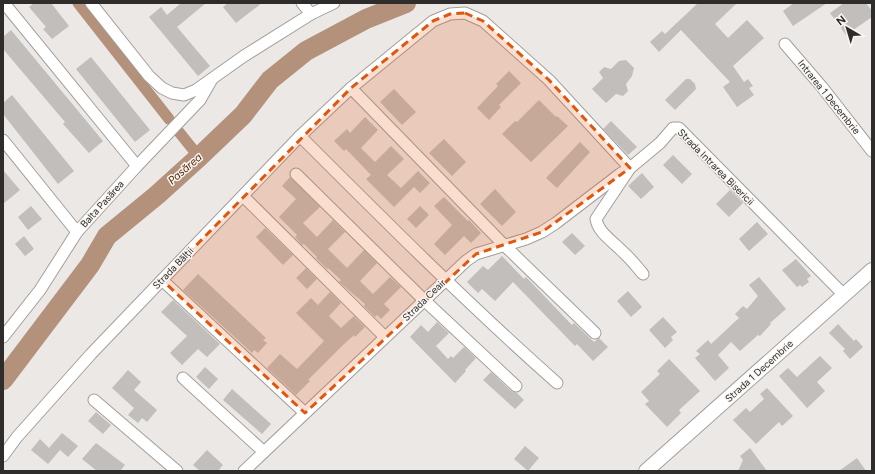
<svg xmlns="http://www.w3.org/2000/svg" width="875" height="474" viewBox="0 0 875 474" font-family="Figtree,sans-serif">
<style>
.lines{fill:none;stroke-linecap:round;stroke-linejoin:round}
.canal{stroke:#b3917b;stroke-width:11}
.river{stroke:#b3917b;stroke-width:20}
.building{fill:#c1bebc}
.minor-casing{stroke:#a29f9c;stroke-width:13}
.major-casing{stroke:#a29f9c;stroke-width:16}
.minor{stroke:#fff;stroke-width:11}
.major{stroke:#fff;stroke-width:14}
.marked{fill:#df570e;fill-opacity:0.2;stroke:#df570e;stroke-width:3;stroke-dasharray:8 5;stroke-linejoin:round}
.labels{text-anchor:middle;dominant-baseline:central;stroke-width:3;stroke-linejoin:round;paint-order:stroke}
.street-label{font-size:10px;fill:#2e2d2c;stroke:#f9f6f3}
.water-label{font-size:11px;font-style:italic;fill:#582a04;stroke:#f9f6f3}
</style>
<rect width="100%" height="100%" fill="#ece8e6"/>
<g class="lines">
<g class="canal">
<polyline points="78,3 169,119"/>
<polyline points="179,132 199,157"/>
</g>
<polyline class="river" points="3,380 90,265 107,236 157,195 199,157 243,115 270,80 306,51 366,19 406,3"/>
</g>
<g class="building">
<polygon points="34,3 51,3 69,26 52,39 43,29 46,27 29,7"/>
<polygon points="181,3 206,3 177,27 210,66 198,76 149,17 161,7 167,15"/>
<polygon points="228,3 262,3 236,23 223,7"/>
<polygon points="698,3 737,3 715,24 728,38 747,20 764,38 733,66 744,82 748,79 753,86 749,88 754,95 737,107 723,87 730,82 681,30 659,52 650,42 662,31 665,34"/>
<polygon points="794,3 827,3 793,26 783,11"/>
<polygon points="844,3 866,3 872,11 872,17 846,35 830,13"/>
<polygon points="11,30 103,141 89,153 63,124 65,122 3,49 3,37"/>
<polygon points="91,57 150,130 135,142 76,69"/>
<polygon points="626,60 634,68 632,76 626,84 628,91 623,96 616,94 606,103 592,89 603,78 599,72 604,67 611,69 619,61"/>
<polygon points="509,71 521,83 499,105 501,107 489,120 477,108 498,86 496,84"/>
<polygon points="686,79 690,79 695,84 696,89 675,110 665,100"/>
<polygon points="394,89 416,112 402,125 380,102"/>
<polygon points="12,95 74,171 58,184 3,114 3,103"/>
<polygon points="539,100 556,117 557,116 568,126 531,162 502,134 515,121 517,122"/>
<polygon points="365,117 378,130 361,148 375,162 391,146 404,159 387,175 401,188 418,171 430,183 420,193 414,187 394,207 366,179 371,175 346,149 344,151 334,141 347,129 350,133"/>
<polygon points="611,121 637,147 628,155 603,129"/>
<polygon points="444,139 466,162 452,176 429,153"/>
<polygon points="580,142 590,152 557,188 546,178"/>
<polygon points="673,155 692,174 682,184 663,165"/>
<polygon points="3,170 20,190 3,204"/>
<polygon points="642,173 654,187 641,199 628,186"/>
<polygon points="290,177 320,207 303,223 317,237 333,220 345,232 328,249 347,268 364,250 377,263 360,281 373,294 390,277 401,287 384,304 390,310 381,319 377,315 375,317 364,306 365,304 339,282 341,280 328,268 327,269 316,258 317,257 304,244 302,245 295,237 297,235 279,217 296,199 282,186"/>
<polygon points="495,189 516,212 502,226 480,204"/>
<polygon points="730,190 743,203 729,217 716,204"/>
<polygon points="444,197 468,221 469,220 481,233 471,243 464,236 445,255 434,244 452,225 434,206"/>
<polygon points="31,206 42,219 28,230 18,217"/>
<polygon points="420,206 429,215 416,228 407,219"/>
<polygon points="757,222 768,234 749,251 739,239"/>
<polygon points="265,228 293,255 283,265 256,237"/>
<polygon points="572,233 585,246 575,255 562,242"/>
<polygon points="24,236 34,249 25,256 15,244"/>
<polygon points="502,256 524,279 526,277 572,325 574,323 594,342 599,338 608,347 593,361 577,344 575,346 513,282 495,301 482,289 478,293 467,282 483,266 488,270"/>
<polygon points="796,259 811,276 807,279 809,282 802,287 800,285 797,287 782,270"/>
<polygon points="306,268 317,279 307,289 296,278"/>
<polygon points="198,274 266,338 263,340 267,343 258,353 254,350 252,353 183,290"/>
<polygon points="759,277 786,309 770,323 771,324 760,336 758,335 740,351 731,342 718,355 729,368 715,381 695,358 700,354 696,351 708,340 711,344 739,318 735,314 743,306 747,309 758,296 749,285"/>
<polygon points="628,291 642,307 631,317 617,301"/>
<polygon points="330,292 341,303 329,316 341,328 354,316 365,327 355,337 354,335 341,347 308,380 310,381 296,395 267,368 280,354 297,369 324,341 296,313 311,298 318,305"/>
<polygon points="173,300 220,344 207,357 198,349 182,365 170,353 187,336 161,312"/>
<polygon points="663,317 677,332 671,337 673,340 665,348 649,330"/>
<polygon points="437,322 449,333 436,346 448,359 451,356 453,358 464,347 476,358 465,370 466,371 455,383 410,337 421,325 428,332"/>
<polygon points="838,324 854,341 856,339 863,347 850,359 843,351 845,349 829,333"/>
<polygon points="820,356 832,368 817,382 825,391 807,408 779,376 788,368 797,377"/>
<polygon points="669,359 700,391 679,410 681,413 667,427 645,404 649,401 641,392 660,374 657,371"/>
<polygon points="205,367 218,379 209,389 196,377"/>
<polygon points="128,370 141,382 134,390 157,410 147,422 142,418 138,423 128,415 134,408 112,388"/>
<polygon points="491,372 511,391 517,393 524,400 515,409 483,380"/>
<polygon points="767,388 793,416 782,426 779,422 756,444 733,420 746,408 750,412 764,399 760,394"/>
<polygon points="232,389 271,424 262,434 223,400"/>
<polygon points="96,412 111,425 103,434 88,421"/>
<polygon points="62,433 78,446 68,457 60,450 48,464 31,450 40,439 49,448"/>
<polygon points="96,443 125,465 120,471 97,471 82,459"/>
<polygon points="525,446 539,458 528,471 514,459"/>
<polygon points="750,448 767,471 738,471 743,460 740,456"/>
<polygon points="207,450 223,465 218,471 200,471 193,465"/>
<polygon points="857,458 866,471 839,471"/>
</g>
<g class="lines">
<defs>
<g id="minor">
<polyline points="4,3 137,166"/>
<polyline points="91,3 149,76 162,88 172,93 184,95 196,90 244,56 311,14 334,3"/>
<polyline points="302,3 311,14"/>
<polyline points="785,44 822,87 872,151"/>
<polyline points="351,88 504,245 595,333"/>
<path d="M300,136C384,220 468,304 557,383"/>
<polyline points="3,140 77,232"/>
<polyline points="296,174 424,300 516,386"/>
<polyline points="243,196 385,337"/>
<path d="M643,274C637,267 631,259 624,253C614,242 598,233 596,219L630,168L660,143L673,128H679L844,295"/>
<polyline points="162,280 305,413"/>
<polyline points="3,337 40,290 77,232 137,166 200,100 212,79"/>
<polyline points="183,378 264,452"/>
<polyline points="94,400 177,471"/>
<polyline points="3,456 17,437 91,354 300,136 351,88 433,21 450,14 465,13 483,21 549,80 630,168"/>
<polyline points="244,471 466,261 476,254 526,239 542,232 556,223 620,174 630,168"/>
</g>
<polyline id="major" points="646,471 872,270"/>
</defs>
<use href="#minor" class="minor-casing"/>
<use href="#major" class="major-casing"/>
<use href="#minor" class="minor"/>
<use href="#major" class="major"/>
</g>
<path class="marked" d="M465,13L483,21L549,80L630,168L542,232L476,254L305,413L162,280L351,88L433,21L450,14Z"/>
<g class="labels">
<g class="street-label">
<text transform="translate(829 97) rotate(51)">Intrarea 1 Decembrie</text>
<text transform="translate(716 167) rotate(45)">Strada Intrarea Bisericii</text>
<text transform="translate(102 204) rotate(-48)">Balta Pasărea</text>
<text transform="translate(173 268) rotate(-46)">Strada Bălții</text>
<text transform="translate(424 300) rotate(-44)">Strada Ceair</text>
<text transform="translate(759 371) rotate(-42)">Strada 1 Decembrie</text>
</g>
<g class="water-label">
<text transform="translate(185 169) rotate(-41)">Pasărea</text>
</g>
</g>
<rect width="875" height="474" fill="none" stroke="#2e2d2c" stroke-width="8"/>
<g transform="translate(847 28) rotate(322)" stroke="#f9f6f3" stroke-width="3" paint-order="stroke">
<path d="M0-3L7 15L0 10L-7 15Z" fill="#2e2d2c"/>
<text y="-6" font-size="11" font-weight="bold" text-anchor="middle" fill="#2e2d2c">N</text>
</g>
</svg>
